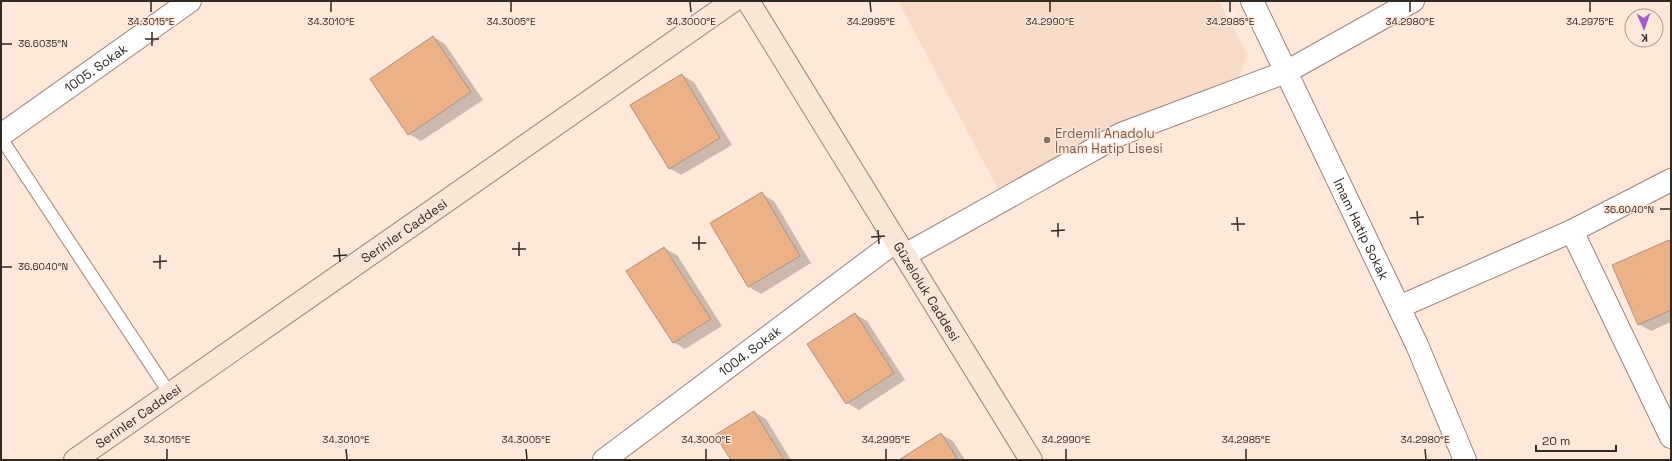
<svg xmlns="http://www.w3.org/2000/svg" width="1672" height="461" viewBox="0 0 1672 461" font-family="'Space Grotesk',sans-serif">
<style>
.built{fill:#f7dac7}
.shadow{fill:#0003}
.building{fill:#edb188;stroke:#a89385}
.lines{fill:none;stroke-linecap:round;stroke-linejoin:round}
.lane-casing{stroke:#988376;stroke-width:14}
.street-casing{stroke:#988376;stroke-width:24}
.secondary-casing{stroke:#988376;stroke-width:24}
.lane{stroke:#fff;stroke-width:12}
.street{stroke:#fff;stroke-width:22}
.secondary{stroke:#f8e6d6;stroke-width:22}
.ticks{fill:none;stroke:#312923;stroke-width:1.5}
.education-dot{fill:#8d6e63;stroke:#ffe8d9;stroke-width:1.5}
.labels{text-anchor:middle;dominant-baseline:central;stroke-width:3;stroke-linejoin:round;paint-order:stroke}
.street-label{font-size:13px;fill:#312923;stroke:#ffe8d9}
.education-label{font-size:13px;fill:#785e54;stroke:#ffe8d9;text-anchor:start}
.ticks-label{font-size:10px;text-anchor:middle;fill:#312923;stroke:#ffe8d9;stroke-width:3;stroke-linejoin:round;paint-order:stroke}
</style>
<rect width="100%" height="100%" fill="#ffe8d9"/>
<polygon class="built" points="898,1 1219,1 1247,54 1239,79 1005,202"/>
<g class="shadow">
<polygon points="433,37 445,44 483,100 421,141 409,134"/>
<polygon points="682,75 694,82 732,145 681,175 669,168"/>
<polygon points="762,194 774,201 811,263 761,294 749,287 711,224"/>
<polygon points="1669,241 1671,242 1671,322 1651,331 1639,324"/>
<polygon points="664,248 677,255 722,326 685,349 673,342"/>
<polygon points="855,314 867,321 905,380 859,410 847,403"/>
<polygon points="754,412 766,419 791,460 732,460"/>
<polygon points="941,434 953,441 965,460 901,460"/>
</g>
<g class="building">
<polygon points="433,36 471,92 408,135 370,79"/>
<polygon points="682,74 720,138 669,169 630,105"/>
<polygon points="762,192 800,256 748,287 710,223"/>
<polygon points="1669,240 1671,243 1671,310 1638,325 1612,265"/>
<polygon points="664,247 711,319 673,343 626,271"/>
<polygon points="855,313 894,373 846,404 807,344"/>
<polygon points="754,411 784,460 731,460 715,435"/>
<polygon points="941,433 958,460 899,460"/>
</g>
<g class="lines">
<defs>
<polyline id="lane" points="1,138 170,394"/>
<g id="street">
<path id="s1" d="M1252,1L1417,345L1465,460"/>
<path id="s2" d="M1,135L190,1"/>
<polyline points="1572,231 1671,437"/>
<polyline points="905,255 1121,134 1286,72 1413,1"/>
<polyline points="1399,307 1572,231 1671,180"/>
<path id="s3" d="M604,460L896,241"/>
</g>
<g id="secondary">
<path id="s4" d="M748,1L1031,460"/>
<path id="s5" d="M75,460L733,1"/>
</g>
</defs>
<use href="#lane" class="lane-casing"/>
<use href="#street" class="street-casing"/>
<use href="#secondary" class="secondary-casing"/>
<use href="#lane" class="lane"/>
<use href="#street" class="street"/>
<use href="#secondary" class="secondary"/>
</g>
<path class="ticks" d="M151,2V12M331,2V12M511,2V12M690,2L691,12M870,2L871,12M1050,2V12M1230,2V12M1410,2V12M1590,2V12M152,32V46M145,39H159M2,44H12M1660,209H1670M1417,211L1418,225M1237,217L1238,231M1410,218L1424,217M1058,223V237M1231,224H1245M878,230L879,244M1051,231L1065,230M699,236V250M871,237L885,236M519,242V256M692,243H706M339,248L340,262M512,249H526M160,255V269M333,256L347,255M153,262L167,261M2,267H12M167,449V459M346,449L347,459M526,449L527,459M706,449V459M886,449V459M1066,449V459M1246,449V459M1425,449L1426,459"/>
<circle class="education-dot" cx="1047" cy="140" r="4"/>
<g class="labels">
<g class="street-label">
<text stroke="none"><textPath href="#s2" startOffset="116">1005. Sokak</textPath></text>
<text stroke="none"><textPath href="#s1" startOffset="253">İmam Hatip Sokak</textPath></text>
<text stroke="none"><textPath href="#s5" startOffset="401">Serinler Caddesi</textPath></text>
<text stroke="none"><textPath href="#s4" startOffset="341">Güzeloluk Caddesi</textPath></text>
<text stroke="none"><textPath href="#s3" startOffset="182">1004. Sokak</textPath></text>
<text stroke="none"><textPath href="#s5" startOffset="77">Serinler Caddesi</textPath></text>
</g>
<g class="education-label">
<text x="1055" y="133">Erdemli Anadolu<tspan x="1055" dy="15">İmam Hatip Lisesi</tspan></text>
</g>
</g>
<g class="ticks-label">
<text x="151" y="25">34.3015°E</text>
<text x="331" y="25">34.3010°E</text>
<text x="511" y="25">34.3005°E</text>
<text x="691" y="25">34.3000°E</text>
<text x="871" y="25">34.2995°E</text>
<text x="1050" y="25">34.2990°E</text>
<text x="1230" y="25">34.2985°E</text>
<text x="1410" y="25">34.2980°E</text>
<text x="1590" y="25">34.2975°E</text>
<text x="43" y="47">36.6035°N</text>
<text x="1629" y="213">36.6040°N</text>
<text x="43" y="270">36.6040°N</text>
<text x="167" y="443">34.3015°E</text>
<text x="346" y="443">34.3010°E</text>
<text x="526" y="443">34.3005°E</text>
<text x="706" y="443">34.3000°E</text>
<text x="886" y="443">34.2995°E</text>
<text x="1066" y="443">34.2990°E</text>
<text x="1246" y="443">34.2985°E</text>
<text x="1425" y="443">34.2980°E</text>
</g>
<rect width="1672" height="461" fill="none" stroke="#312923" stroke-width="4"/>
<g transform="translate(1644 28) rotate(178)"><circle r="19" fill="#ffe8d9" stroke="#ad9c90"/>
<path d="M0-3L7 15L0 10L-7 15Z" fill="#a457c9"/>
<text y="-6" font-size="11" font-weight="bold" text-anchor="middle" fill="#312923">K</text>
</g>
<path d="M1536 445v6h80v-6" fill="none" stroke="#312923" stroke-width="2"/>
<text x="1542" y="445" font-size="12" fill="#312923" stroke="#ffe8d9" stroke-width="3" paint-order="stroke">20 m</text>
</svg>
